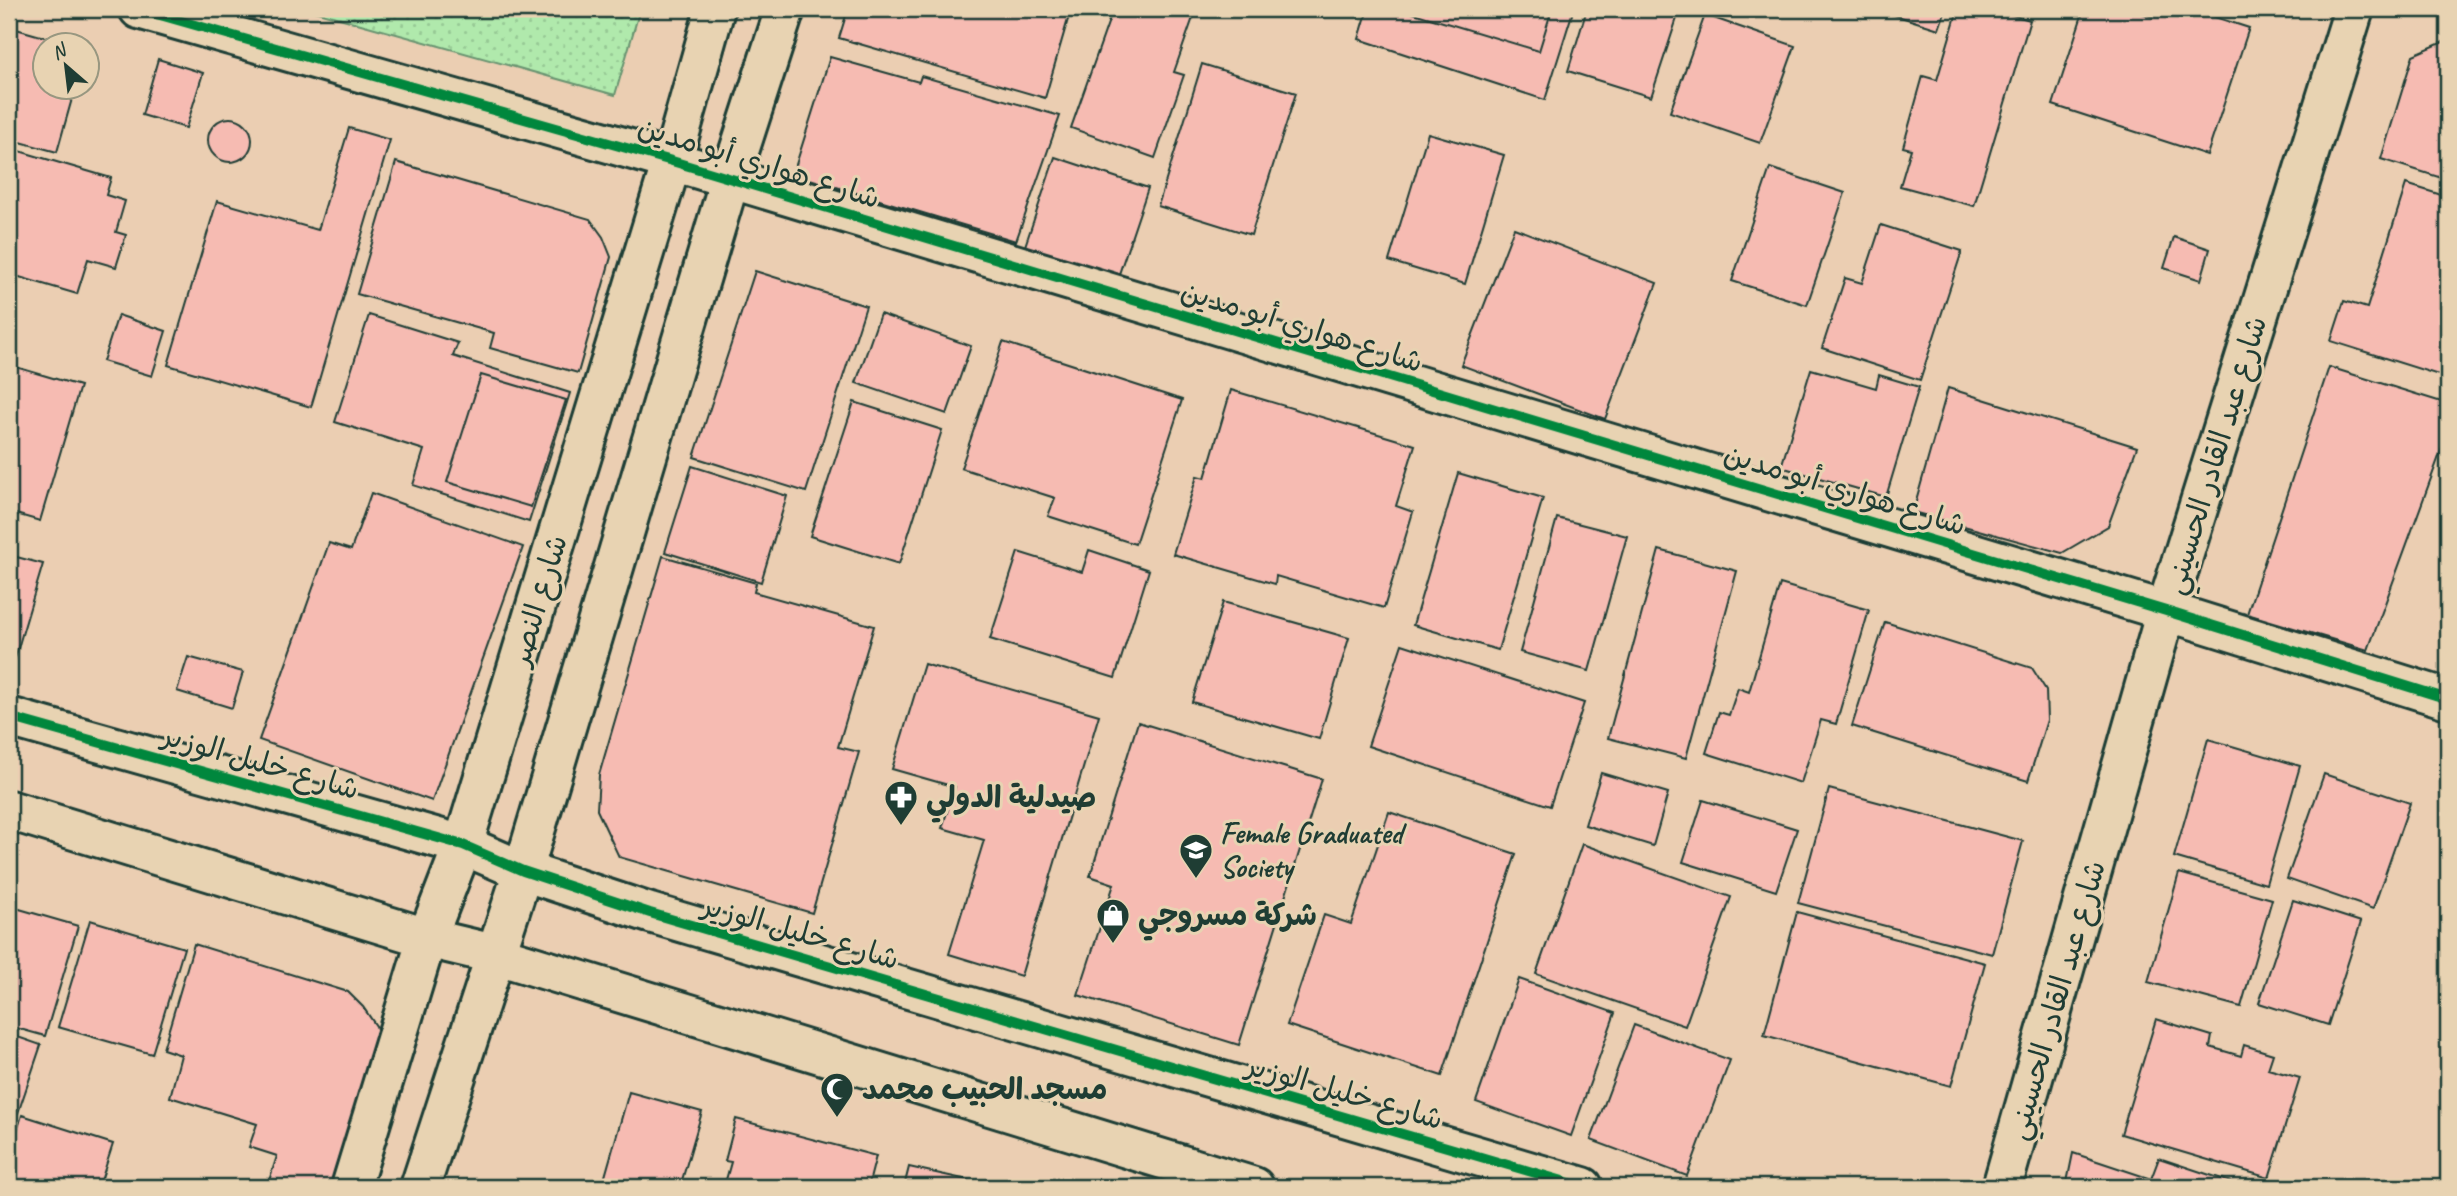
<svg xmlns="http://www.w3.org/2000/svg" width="2457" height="1196" viewBox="0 0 2457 1196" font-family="Caveat,'Playpen Sans Arabic',sans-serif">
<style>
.grass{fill:url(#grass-dots);stroke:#689370;stroke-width:2}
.building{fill:#f6bbb2;stroke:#1f3d34;stroke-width:2}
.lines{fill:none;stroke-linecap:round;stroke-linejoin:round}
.minor-casing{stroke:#1f3d34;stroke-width:44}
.major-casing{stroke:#1f3d34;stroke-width:44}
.minor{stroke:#e8d3b2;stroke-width:38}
.major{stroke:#e8d3b2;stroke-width:38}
.cycleway-casing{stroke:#e8d3b2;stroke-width:15}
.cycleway{stroke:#00873e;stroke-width:10}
.labels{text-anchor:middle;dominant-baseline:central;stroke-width:6;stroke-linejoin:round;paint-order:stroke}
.street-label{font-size:30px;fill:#1f3d34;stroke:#e8d3b2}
.poi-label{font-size:30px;font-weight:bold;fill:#1f3d34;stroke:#e8d3b2;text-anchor:start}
</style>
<defs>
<pattern id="grass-dots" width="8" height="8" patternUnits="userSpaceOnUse" patternTransform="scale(1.75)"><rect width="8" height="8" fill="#b0e9ac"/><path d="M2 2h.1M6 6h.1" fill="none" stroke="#97c995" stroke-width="1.8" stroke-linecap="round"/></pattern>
</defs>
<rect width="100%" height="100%" fill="#ebceb2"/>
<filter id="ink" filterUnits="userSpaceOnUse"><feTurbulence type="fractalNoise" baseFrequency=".0143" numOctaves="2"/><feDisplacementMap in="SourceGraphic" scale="14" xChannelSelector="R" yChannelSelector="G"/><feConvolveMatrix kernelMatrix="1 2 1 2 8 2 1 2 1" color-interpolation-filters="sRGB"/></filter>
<g filter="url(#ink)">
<polygon class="grass" points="307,9 640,9 615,95"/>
<g class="building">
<polygon points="848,9 1071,9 1045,98 839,38"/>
<polygon points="1113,9 1196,9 1174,72 1184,75 1155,158 1071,128"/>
<polygon points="1368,9 1565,9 1573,11 1545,100 1359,39"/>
<polygon points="1400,9 1552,9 1539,51"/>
<polygon points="1587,9 1680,9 1651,97 1568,71"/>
<polygon points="1875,9 1946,9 1939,29"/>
<polygon points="1958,9 1991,9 2030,20 1974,206 1900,186 1911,149 1903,147 1923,76 1937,80"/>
<polygon points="2084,9 2129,9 2153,17 2155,9 2190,9 2249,28 2207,155 2053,105"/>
<polygon points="1705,15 1795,46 1760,143 1670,112"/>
<polygon points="9,27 76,46 46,46 46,88 75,88 57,152 9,139"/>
<polygon points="2448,40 2448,180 2381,159 2413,55"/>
<polygon points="830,57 919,82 921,76 1060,116 1016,241 793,174"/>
<polygon points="158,59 203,73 186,128 142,115"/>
<polygon points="1202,64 1296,93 1251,235 1158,206"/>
<circle cx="230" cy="140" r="22"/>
<polygon points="349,128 390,140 311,407 168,365 217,201 318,230"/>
<polygon points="1428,133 1504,155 1465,284 1389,261"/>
<polygon points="9,148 111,178 106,195 125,201 116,232 126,235 116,267 88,259 77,294 9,274"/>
<polygon points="1055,157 1148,188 1118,277 1025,246"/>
<polygon points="396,162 590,219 603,237 611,257 578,373 490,348 494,333 357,294"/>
<polygon points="1770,168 1845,193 1807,305 1732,281"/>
<polygon points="2406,184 2448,197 2448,378 2331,341 2344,301 2367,308"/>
<polygon points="1881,225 1962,251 1920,380 1822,348 1845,278 1862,283"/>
<polygon points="1514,228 1657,283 1605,419 1461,365"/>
<polygon points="2174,237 2210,249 2201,280 2164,268"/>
<polygon points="755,271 866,306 806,492 694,457"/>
<polygon points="880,314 971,346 947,414 856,383"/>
<polygon points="118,315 166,331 152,376 103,361"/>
<polygon points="369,315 458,343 453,356 570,393 529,522 413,485 424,450 335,422"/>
<polygon points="1003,342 1182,400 1135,544 1048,516 1055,498 961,468"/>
<polygon points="9,365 80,386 40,521 9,512"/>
<polygon points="2329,367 2448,404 2448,432 2368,650 2247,614"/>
<polygon points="1811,369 1876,388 1879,375 1919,387 1886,497 1781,467"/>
<polygon points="481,375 566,400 531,507 447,482"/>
<polygon points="1948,388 2137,447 2108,526 2062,553 1913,512"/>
<polygon points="1231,390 1415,445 1396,506 1413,512 1384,608 1276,576 1275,584 1173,554 1197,476 1205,478"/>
<polygon points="854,402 942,430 899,564 810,536"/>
<polygon points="692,466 787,496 761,582 665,552"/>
<polygon points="1458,473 1543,498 1498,650 1413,625"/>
<polygon points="371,493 523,547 432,801 259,740 329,543 351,550"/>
<polygon points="1557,518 1627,536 1589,671 1520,652"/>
<polygon points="1089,550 1149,570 1115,678 990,639 1018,552 1082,572"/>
<polygon points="1659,550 1737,571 1686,758 1608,738"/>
<polygon points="9,555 43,564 10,675 9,675"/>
<polygon points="663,556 756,583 754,592 874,626 838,747 859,752 812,913 619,857 597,810 599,775"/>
<polygon points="1780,584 1869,610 1836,724 1821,720 1801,783 1706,753 1719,712 1729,715 1738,688 1749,692"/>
<polygon points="1223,602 1349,638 1319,739 1192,702"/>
<polygon points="1885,622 2032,668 2046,690 2047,720 2028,781 1852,726"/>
<polygon points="1402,644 1584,703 1550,806 1368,746"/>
<polygon points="188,657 243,672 232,708 177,691"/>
<polygon points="924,664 1099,715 1021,976 949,954 984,840 942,828 955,787 892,769"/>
<polygon points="1138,722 1322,779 1239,1045 1078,995 1114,884 1090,876"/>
<polygon points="2208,739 2300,766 2266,884 2174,857"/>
<polygon points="1601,773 1668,793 1653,846 1585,825"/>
<polygon points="2324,774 2410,803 2373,909 2287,879"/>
<polygon points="1829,789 2023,841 1992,954 1798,903"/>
<polygon points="1703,800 1797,829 1776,891 1683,862"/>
<polygon points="1389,812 1516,854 1442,1076 1287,1025 1324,915 1351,924"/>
<polygon points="1582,844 1731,897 1685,1026 1536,974"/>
<polygon points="2179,873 2272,899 2241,1007 2148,982"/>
<polygon points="2293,900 2361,922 2328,1025 2259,1003"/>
<polygon points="9,906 78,926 45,1036 9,1026"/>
<polygon points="1797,912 1985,963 1951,1086 1764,1035"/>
<polygon points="90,920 184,948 152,1054 58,1027"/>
<polygon points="194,944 348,992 363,1007 376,1026 383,1049 341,1187 267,1187 277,1156 249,1147 257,1124 170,1097 181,1055 163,1049"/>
<polygon points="1519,979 1615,1013 1571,1136 1476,1102"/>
<polygon points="2156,1019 2212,1036 2210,1047 2241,1056 2244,1045 2273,1054 2268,1069 2300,1078 2269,1178 2121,1134"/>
<polygon points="1634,1025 1730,1060 1687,1176 1591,1140"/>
<polygon points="9,1034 41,1045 18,1113 9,1110"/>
<polygon points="629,1092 702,1112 680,1187 602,1187"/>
<polygon points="22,1115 113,1144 99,1187 9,1187 9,1157"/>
<polygon points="736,1119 876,1156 868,1187 724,1187 731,1162 725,1161"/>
<polygon points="2073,1153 2151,1179 2159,1158 2246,1187 2066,1187"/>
<polygon points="909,1167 999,1187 904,1187"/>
</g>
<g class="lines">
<defs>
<g id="minor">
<polyline points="139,9 672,161 2166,611 2448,699"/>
<polyline points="9,717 463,845 523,871 650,913 1583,1187"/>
<polyline points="9,810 427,938 494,954 1254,1187"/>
<polyline points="2002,1187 2166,611 2354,9"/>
</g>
<g id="major">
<polyline points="351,1187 427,938 463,845 672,161 715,9"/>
<polyline points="420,1187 523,871 730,179 785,9"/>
</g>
</defs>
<use href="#minor" class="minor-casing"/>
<use href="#major" class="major-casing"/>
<use href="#minor" class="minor"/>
<use href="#major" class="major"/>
<defs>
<g id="cycleway">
<polyline points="139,9 672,161 2166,611 2448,699"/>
<polyline points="9,717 463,845 523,871 650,913 1583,1187"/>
</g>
</defs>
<use href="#cycleway" class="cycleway-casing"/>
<use href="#cycleway" class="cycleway"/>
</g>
</g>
<defs>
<symbol id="pharmacy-pin" viewBox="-11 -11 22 30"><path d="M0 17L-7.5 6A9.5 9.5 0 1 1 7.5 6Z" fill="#1f3d34" stroke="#e8d3b2"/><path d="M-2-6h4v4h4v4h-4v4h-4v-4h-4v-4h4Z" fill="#fff"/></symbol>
<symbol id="university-pin" viewBox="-11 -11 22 30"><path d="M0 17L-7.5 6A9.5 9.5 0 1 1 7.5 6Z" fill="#1f3d34" stroke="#e8d3b2"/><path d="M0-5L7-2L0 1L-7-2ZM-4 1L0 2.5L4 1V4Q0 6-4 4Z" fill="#fff"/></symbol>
<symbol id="shop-pin" viewBox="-11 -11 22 30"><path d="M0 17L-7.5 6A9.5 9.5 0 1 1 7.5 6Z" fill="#1f3d34" stroke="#e8d3b2"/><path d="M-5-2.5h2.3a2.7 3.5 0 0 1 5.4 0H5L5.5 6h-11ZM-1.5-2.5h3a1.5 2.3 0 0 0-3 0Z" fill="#fff"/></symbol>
<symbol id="mosque-pin" viewBox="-11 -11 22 30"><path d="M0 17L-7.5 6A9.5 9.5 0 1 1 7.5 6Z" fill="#1f3d34" stroke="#e8d3b2"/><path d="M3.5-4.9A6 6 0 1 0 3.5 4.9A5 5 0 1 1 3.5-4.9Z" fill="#fff"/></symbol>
</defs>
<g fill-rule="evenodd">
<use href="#pharmacy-pin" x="882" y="778" width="38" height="52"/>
<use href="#university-pin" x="1177" y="831" width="38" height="52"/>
<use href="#shop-pin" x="1094" y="896" width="38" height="52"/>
<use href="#mosque-pin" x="818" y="1070" width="38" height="52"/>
</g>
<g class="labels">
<g class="street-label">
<text transform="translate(759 162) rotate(17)">شارع هواري أبو مدين</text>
<text transform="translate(1302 326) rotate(17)">شارع هواري أبو مدين</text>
<text transform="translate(2215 455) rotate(-73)">شارع عبد القادر الحسيني</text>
<text transform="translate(1845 489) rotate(17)">شارع هواري أبو مدين</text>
<text transform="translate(538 600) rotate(-73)">شارع النصر</text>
<text transform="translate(261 762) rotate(16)">شارع خليل الوزير</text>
<text transform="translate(801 932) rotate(16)">شارع خليل الوزير</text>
<text transform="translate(2056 1000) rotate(-74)">شارع عبد القادر الحسيني</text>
<text transform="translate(1345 1092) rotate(16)">شارع خليل الوزير</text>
</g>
<g class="poi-label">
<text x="926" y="797">صيدلية الدولي</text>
<text x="1220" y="833">Female Graduated<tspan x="1220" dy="34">Society</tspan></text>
<text x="1138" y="915">شركة مسروجي</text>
<text x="862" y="1089">مسجد الحبيب محمد</text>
</g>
</g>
<rect width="2457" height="1196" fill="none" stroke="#e8d3b2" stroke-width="35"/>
<rect x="18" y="18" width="2422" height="1161" fill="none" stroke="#1f3d34" stroke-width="2.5" filter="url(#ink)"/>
<g transform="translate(66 66) rotate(332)"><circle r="33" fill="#e8d3b2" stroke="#989780" stroke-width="2"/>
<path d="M0-5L12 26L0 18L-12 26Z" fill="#1f3d34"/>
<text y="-10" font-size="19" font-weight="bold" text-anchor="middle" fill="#1f3d34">N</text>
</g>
</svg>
